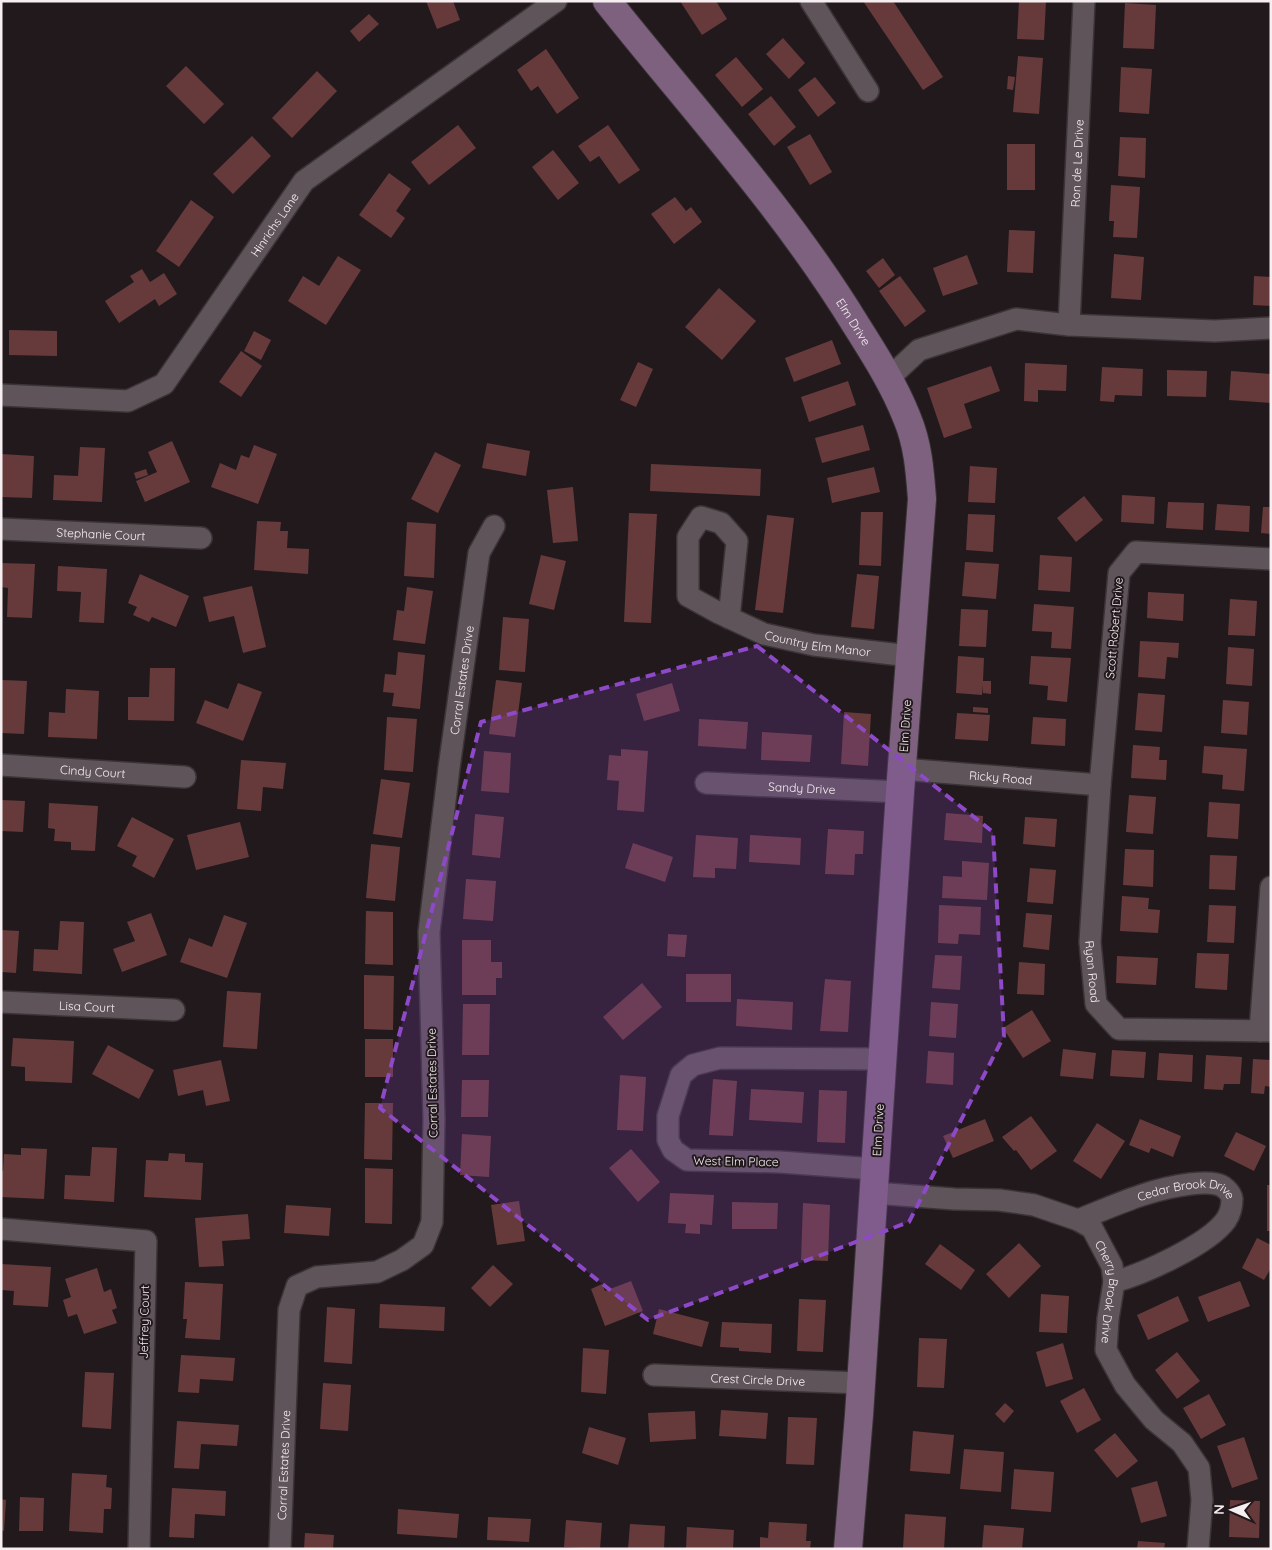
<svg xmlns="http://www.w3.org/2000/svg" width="1272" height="1550" viewBox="0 0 1272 1550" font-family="Quicksand,sans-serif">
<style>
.building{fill:#663a3b}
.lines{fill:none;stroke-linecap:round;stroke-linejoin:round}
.street-casing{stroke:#3a3437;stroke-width:24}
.secondary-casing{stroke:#3a3437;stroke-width:30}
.street{stroke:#5f5459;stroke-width:21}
.secondary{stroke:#7e617f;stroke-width:28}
.marked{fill:#8d49c7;fill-opacity:0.2;stroke:#8d49c7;stroke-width:4;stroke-dasharray:10 6;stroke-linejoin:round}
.labels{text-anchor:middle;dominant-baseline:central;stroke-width:4;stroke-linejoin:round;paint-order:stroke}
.street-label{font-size:12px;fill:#f6eff2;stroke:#22191d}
</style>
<rect width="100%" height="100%" fill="#22191d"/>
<g class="building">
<polygon points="426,1 453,1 460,20 437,29"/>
<polygon points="680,1 716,1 727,19 702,35"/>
<polygon points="863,1 893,1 943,77 923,90"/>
<polygon points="1019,1 1046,1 1044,40 1017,39"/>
<polygon points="1125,3 1156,5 1154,49 1123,48"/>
<polygon points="369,14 379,24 359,42 350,31"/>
<polygon points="783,38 805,63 789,79 766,54"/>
<polygon points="546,49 579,98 557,114 538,86 531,91 517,70"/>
<polygon points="1018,56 1043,58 1039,114 1013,112"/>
<polygon points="736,57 763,89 742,107 715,75"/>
<polygon points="186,66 224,104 204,124 166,86"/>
<polygon points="1121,67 1152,69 1149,114 1119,112"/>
<polygon points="317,71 337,91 292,138 272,118"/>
<polygon points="1008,76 1015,77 1013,90 1007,89"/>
<polygon points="815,77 836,103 818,117 798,90"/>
<polygon points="771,96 796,127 774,146 748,114"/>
<polygon points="458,125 476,148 429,185 411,162"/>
<polygon points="608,125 640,170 619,184 599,156 590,162 578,146"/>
<polygon points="810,134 832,172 810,185 787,147"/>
<polygon points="252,136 271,156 233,194 213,174"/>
<polygon points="1120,137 1146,138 1145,178 1118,176"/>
<rect x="1007" y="144" width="28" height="46"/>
<polygon points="553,150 579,183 558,200 532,167"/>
<polygon points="389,173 411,189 396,211 405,218 391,238 359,215"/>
<polygon points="1111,185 1140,187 1137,238 1113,237 1114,221 1109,221"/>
<polygon points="675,197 686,211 691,207 702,222 674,244 651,214"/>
<polygon points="191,200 214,217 179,267 156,251"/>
<polygon points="1009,230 1035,231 1033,273 1007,272"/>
<polygon points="1114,254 1144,257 1141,300 1111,298"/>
<polygon points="967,255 978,284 943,296 933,268"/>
<polygon points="338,256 361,270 326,325 288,301 303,276 319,286"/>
<polygon points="883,258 895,275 879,288 866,271"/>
<polygon points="142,269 150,282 164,273 177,294 159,306 155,299 119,323 105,301 134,282 130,276"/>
<polygon points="900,276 926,311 905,327 879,291"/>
<polygon points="1254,276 1271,277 1271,306 1253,305"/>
<polygon points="719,288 756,321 722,360 685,327"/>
<polygon points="9,330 57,331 57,356 9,355"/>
<polygon points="254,331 271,340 261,360 244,351"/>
<polygon points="832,340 841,364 794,382 785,358"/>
<polygon points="241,351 262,366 241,397 219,382"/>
<polygon points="638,362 653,369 636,407 620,400"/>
<polygon points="1025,363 1067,365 1066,391 1038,390 1038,402 1024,401"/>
<polygon points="991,366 1000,391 964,404 972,428 944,438 927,388"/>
<polygon points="1102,367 1143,369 1142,396 1115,395 1114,402 1100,401"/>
<polygon points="1167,370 1207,371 1206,397 1167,396"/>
<polygon points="1231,371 1271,374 1271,403 1229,400"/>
<polygon points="848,381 856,405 809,422 801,397"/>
<polygon points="863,425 870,450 822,463 815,438"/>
<polygon points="172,441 190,482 145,502 136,481 157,472 148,452"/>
<polygon points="487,443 530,451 526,476 482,468"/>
<polygon points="254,445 277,454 258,504 211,487 220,463 236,470 241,455 249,458"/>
<polygon points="80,447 105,448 102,502 53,500 54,475 78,476"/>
<polygon points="435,452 461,465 438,513 411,499"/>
<polygon points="1,454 34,456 32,498 1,497"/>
<polygon points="651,464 761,469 760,496 650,491"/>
<polygon points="970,466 997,468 995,503 968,502"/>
<polygon points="874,467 880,492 832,503 827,478"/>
<polygon points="146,469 148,475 136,479 134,473"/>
<polygon points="573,487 578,541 553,543 547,490"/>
<polygon points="1122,495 1155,497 1154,524 1121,522"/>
<polygon points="1084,496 1103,520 1076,542 1057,518"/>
<polygon points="1168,502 1204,503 1203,530 1166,528"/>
<polygon points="1217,504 1250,506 1249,532 1215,530"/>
<polygon points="1263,507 1271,507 1271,534 1261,533"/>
<polygon points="861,512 883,512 881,566 859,565"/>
<polygon points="629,513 657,514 651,623 624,622"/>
<polygon points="968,514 995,515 993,552 966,550"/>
<polygon points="767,515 794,518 783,613 755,610"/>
<polygon points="257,521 281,522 280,531 288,531 287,548 309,549 308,574 254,570"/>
<polygon points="407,522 436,524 434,578 404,576"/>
<polygon points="541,555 566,561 554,610 529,604"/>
<polygon points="1040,555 1072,557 1070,592 1038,590"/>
<polygon points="965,562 999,564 996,599 962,596"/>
<polygon points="1,563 35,564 32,618 7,617 8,588 1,587"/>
<polygon points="58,566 107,569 104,623 79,622 81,592 57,591"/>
<polygon points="140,574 189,596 176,627 152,617 149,622 133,615 137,607 128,603"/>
<polygon points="857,574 879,576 874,629 851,627"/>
<polygon points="252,586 266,647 243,653 234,616 209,622 203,597"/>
<polygon points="407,587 433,591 425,644 393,640 397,610 404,611"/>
<polygon points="1148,592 1184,594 1183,621 1147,618"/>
<polygon points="1230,599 1257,601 1255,636 1228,635"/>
<polygon points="1034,604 1074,607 1071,649 1051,648 1052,632 1032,631"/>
<polygon points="961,609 988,610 986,647 959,646"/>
<polygon points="503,617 529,619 525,672 499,670"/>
<polygon points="1140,641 1179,643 1178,658 1167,657 1165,679 1138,677"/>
<polygon points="1228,647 1254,649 1252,686 1226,684"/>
<polygon points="398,652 425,655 420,709 392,706 394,693 383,692 385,674 396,675"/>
<polygon points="958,656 984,658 983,681 991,681 991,694 983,693 983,685 982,695 956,693"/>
<polygon points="1031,656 1071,658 1067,702 1047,700 1048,686 1029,684"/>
<polygon points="150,668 175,668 174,721 128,720 128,697 149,697"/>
<polygon points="2,680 27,681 24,734 1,733"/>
<polygon points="496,680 522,683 515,737 489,734"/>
<polygon points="238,683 262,692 243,741 196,723 205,700 228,709"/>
<polygon points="672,683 680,711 644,721 636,694"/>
<polygon points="66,689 99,691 97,739 48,737 49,712 65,713"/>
<polygon points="1138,693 1165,695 1162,732 1135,730"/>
<polygon points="1223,700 1249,702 1247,735 1221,733"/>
<polygon points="973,707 988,708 988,713 973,712"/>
<polygon points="844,712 871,714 868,766 841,764"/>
<polygon points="957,713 990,715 988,741 955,739"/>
<polygon points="387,717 417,719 413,772 384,770"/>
<polygon points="1033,717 1066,719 1065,746 1031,744"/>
<polygon points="699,719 748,722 746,749 698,746"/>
<polygon points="762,732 812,735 810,762 761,760"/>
<polygon points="1133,745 1160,747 1159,760 1167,760 1166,780 1131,778"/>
<polygon points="1204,746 1247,749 1244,791 1222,789 1223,775 1202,773"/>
<polygon points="621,749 648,751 644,812 617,810 619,781 607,780 609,755 621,756"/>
<polygon points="484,751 511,753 509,793 481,791"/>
<polygon points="241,760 286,763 283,789 263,787 261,811 237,809"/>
<polygon points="381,779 410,783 402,838 373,834"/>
<polygon points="1129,795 1156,797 1153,834 1126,832"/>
<polygon points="1,800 25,801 23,832 1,831"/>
<polygon points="1209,802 1240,804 1238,839 1207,837"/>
<polygon points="49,803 98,806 95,851 71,850 71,842 54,841 55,829 48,828"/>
<polygon points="946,813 983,816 982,843 944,840"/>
<polygon points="475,814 504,817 500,858 472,855"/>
<polygon points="132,817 174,839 154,878 132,866 137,856 117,846"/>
<polygon points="1025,817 1057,819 1055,847 1023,844"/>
<polygon points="240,822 249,857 196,870 187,835"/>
<polygon points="828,829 864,831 863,854 855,854 854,875 825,874"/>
<polygon points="696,835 738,838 736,869 715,868 715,878 693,877"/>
<polygon points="750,835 801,838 800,865 749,862"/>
<polygon points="633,843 673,857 665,882 625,868"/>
<polygon points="371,844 400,847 395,901 366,898"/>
<polygon points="1125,849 1154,850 1153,887 1123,885"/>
<polygon points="1210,855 1237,856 1235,890 1209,889"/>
<polygon points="962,861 989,863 987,900 942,898 943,876 962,877"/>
<polygon points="1030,868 1056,870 1053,904 1027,902"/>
<polygon points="466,879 496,881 493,921 463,919"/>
<polygon points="1122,896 1149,898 1148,909 1160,910 1158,933 1120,931"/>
<polygon points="939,905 981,907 980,935 959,934 958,944 938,943"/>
<polygon points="1209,905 1236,906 1234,943 1207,942"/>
<polygon points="366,911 393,912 393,965 365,964"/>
<polygon points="151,913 167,955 122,972 113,949 135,941 127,922"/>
<polygon points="1026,913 1052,915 1049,950 1023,947"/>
<polygon points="224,915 247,923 227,978 180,962 189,938 212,947"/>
<polygon points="60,921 84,922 82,974 33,971 34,949 58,950"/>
<polygon points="1,930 19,931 16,973 1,972"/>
<polygon points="668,934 687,935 685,957 667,956"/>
<polygon points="462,940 491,940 491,962 502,962 502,978 496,978 496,995 462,995"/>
<polygon points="1197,953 1229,954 1227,990 1195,988"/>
<polygon points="935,955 962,956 960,990 932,988"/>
<polygon points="1117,956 1158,958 1156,985 1116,983"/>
<polygon points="1019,962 1045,964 1044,995 1017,994"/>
<rect x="686" y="974" width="45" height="28"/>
<polygon points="364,975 394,976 393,1030 364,1029"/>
<polygon points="825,979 851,981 848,1032 820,1031"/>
<polygon points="642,983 662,1007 623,1040 603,1017"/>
<polygon points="227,991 261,993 257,1049 223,1047"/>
<polygon points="737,999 793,1002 792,1030 736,1026"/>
<polygon points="931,1002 958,1004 956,1038 929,1036"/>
<polygon points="463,1004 490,1004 489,1055 462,1055"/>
<polygon points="1032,1010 1051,1041 1023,1058 1003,1028"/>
<polygon points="13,1038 74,1041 72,1083 25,1081 25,1067 11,1066"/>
<rect x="365" y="1039" width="28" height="38"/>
<polygon points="108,1045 154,1070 139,1099 92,1074"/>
<polygon points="1063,1049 1096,1053 1093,1079 1060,1076"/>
<polygon points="1112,1050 1146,1052 1144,1078 1110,1076"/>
<polygon points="928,1051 954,1053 953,1085 926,1083"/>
<polygon points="1159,1053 1193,1055 1192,1082 1157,1080"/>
<polygon points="1206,1055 1242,1057 1240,1084 1224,1084 1223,1090 1204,1089"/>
<polygon points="1253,1059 1271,1060 1271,1087 1265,1086 1264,1094 1251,1093"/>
<polygon points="221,1060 230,1101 206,1106 203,1090 178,1096 173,1070"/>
<polygon points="620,1075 646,1077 643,1131 617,1130"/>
<polygon points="713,1079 737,1081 733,1136 709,1135"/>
<polygon points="462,1080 489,1080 488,1117 461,1117"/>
<polygon points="751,1089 804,1092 802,1123 749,1120"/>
<polygon points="819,1090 847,1091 845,1143 817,1142"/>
<polygon points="365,1103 393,1103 392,1160 364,1159"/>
<polygon points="1031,1116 1057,1151 1031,1170 1016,1150 1014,1151 1002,1137"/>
<polygon points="985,1119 994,1141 953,1158 943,1136"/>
<polygon points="1140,1119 1181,1136 1173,1157 1151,1148 1149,1153 1129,1145"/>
<polygon points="1097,1123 1125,1141 1101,1179 1073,1161"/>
<polygon points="1236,1132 1266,1146 1254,1171 1224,1156"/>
<polygon points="462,1134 491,1136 489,1177 460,1175"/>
<polygon points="92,1147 117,1148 114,1202 64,1199 65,1175 90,1176"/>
<polygon points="21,1148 47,1149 44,1199 1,1197 1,1171 3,1171 4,1154 21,1155"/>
<polygon points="631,1149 660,1182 638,1202 609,1168"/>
<polygon points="169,1153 185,1154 185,1162 203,1163 201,1200 144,1197 146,1160 168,1161"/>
<polygon points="365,1168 393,1169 392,1224 365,1223"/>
<rect x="1267" y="1185" width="4" height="46"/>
<polygon points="670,1193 714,1195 712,1225 700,1224 700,1234 685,1233 686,1224 668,1223"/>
<polygon points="519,1201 525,1241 497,1245 491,1205"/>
<polygon points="732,1202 778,1203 777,1229 732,1229"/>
<polygon points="803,1203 830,1205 828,1261 801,1260"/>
<polygon points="286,1205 331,1208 329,1236 284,1233"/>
<polygon points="248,1214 250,1239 222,1241 224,1266 199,1267 195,1218"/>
<polygon points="1257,1238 1271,1245 1271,1268 1264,1280 1242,1268"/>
<polygon points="1019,1243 1041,1266 1009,1298 986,1274"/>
<polygon points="940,1244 975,1270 961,1290 925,1264"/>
<polygon points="1,1264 51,1267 48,1307 13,1305 14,1291 1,1290"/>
<polygon points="493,1265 513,1284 490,1307 471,1288"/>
<polygon points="97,1268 104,1292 111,1289 117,1308 112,1310 117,1323 84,1334 77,1314 68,1317 63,1300 71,1297 65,1279"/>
<polygon points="631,1281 643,1311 605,1326 591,1289 602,1284 605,1291"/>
<polygon points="1240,1281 1250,1306 1208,1322 1198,1297"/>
<polygon points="185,1282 223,1284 220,1340 185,1338 187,1319 183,1319"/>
<polygon points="1041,1294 1069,1296 1067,1333 1039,1332"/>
<polygon points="1178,1296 1189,1321 1148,1340 1137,1315"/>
<polygon points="799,1299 826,1300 823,1352 797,1351"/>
<polygon points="380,1304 445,1307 444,1331 379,1328"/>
<polygon points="327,1307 355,1309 352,1364 324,1362"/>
<polygon points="659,1309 709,1322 702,1347 653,1334"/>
<polygon points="722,1322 772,1324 771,1353 739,1351 739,1348 720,1347"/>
<polygon points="919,1338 947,1339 944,1388 917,1387"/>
<polygon points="1063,1343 1073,1379 1046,1387 1036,1352"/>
<polygon points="583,1348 609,1350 606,1394 581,1392"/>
<polygon points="1177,1352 1200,1381 1177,1399 1155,1370"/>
<polygon points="181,1355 235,1358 233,1381 200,1379 199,1393 178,1392"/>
<polygon points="85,1372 114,1373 111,1429 82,1427"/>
<polygon points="323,1383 351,1385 348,1431 320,1429"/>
<polygon points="1084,1388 1101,1420 1077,1433 1060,1401"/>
<polygon points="1209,1394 1226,1425 1201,1439 1183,1408"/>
<polygon points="1005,1403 1014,1411 1004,1423 995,1414"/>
<polygon points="721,1410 768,1413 766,1439 719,1436"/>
<polygon points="695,1411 696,1439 650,1442 648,1413"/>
<polygon points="788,1417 817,1418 814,1465 786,1464"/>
<polygon points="177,1421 239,1425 237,1446 201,1444 199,1469 174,1468"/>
<polygon points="589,1427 626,1438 618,1465 582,1453"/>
<polygon points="913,1431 954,1435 950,1474 910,1471"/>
<polygon points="1115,1433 1138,1461 1117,1478 1094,1450"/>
<polygon points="1244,1437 1258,1479 1232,1488 1217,1446"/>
<polygon points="964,1449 1004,1452 1001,1492 960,1489"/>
<polygon points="1014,1469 1054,1472 1051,1512 1011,1509"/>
<polygon points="72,1473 107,1475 106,1487 112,1488 111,1509 104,1509 103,1533 69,1531"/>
<polygon points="1157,1481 1167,1516 1141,1523 1131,1488"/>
<polygon points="172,1488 226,1491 225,1516 195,1514 194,1538 169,1537"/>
<polygon points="20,1497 44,1498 43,1531 19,1531"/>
<polygon points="1,1499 6,1500 4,1531 1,1530"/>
<polygon points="1230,1500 1260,1501 1259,1538 1229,1537"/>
<polygon points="398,1509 459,1514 457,1538 397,1534"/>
<polygon points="905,1514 946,1517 944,1549 903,1549"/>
<polygon points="488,1517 531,1519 529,1542 487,1540"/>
<polygon points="566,1520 602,1523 600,1549 564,1547"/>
<polygon points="769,1522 807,1524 806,1541 811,1541 810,1549 760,1549 760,1537 768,1538"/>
<polygon points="630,1524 665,1526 664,1549 628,1549"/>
<polygon points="984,1525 1024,1528 1022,1549 982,1549"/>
<polygon points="687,1527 734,1530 733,1549 686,1549"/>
<polygon points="305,1533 334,1535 333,1549 304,1549"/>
<polygon points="1138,1541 1165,1543 1164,1549 1137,1549"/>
</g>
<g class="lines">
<defs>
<g id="street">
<polyline points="811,1 868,91"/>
<path id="s1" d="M1069,325L1084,1"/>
<polyline points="889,378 919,350 1016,319 1069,325 1215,331 1271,328"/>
<path id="s2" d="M1,395L128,401L164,384L304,181L556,1"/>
<path id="s3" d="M1,529L201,538"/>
<path id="s4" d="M1271,559L1136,552L1119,573L1100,785L1090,942L1096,1004L1119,1029L1271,1031"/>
<path id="s5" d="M729,618L737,541L721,523L701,517L688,537V596L719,613L764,634L814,645L910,656"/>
<path id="s6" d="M1,765L185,777"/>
<path id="s7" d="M902,769L1100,785"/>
<path id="s8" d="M706,783L900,792"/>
<path id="s9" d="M1,1002L174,1010"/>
<polyline points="1260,1031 1271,887"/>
<polyline points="875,1169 780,1162 687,1160 673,1150 668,1140 668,1116 681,1075 693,1065 720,1058 882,1059"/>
<path id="s10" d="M874,1193L954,1199L999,1200L1034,1205L1078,1220L1092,1228L1112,1266L1114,1282L1108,1319L1106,1350L1125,1385L1154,1420L1182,1443L1199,1468L1202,1500L1198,1549"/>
<path id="s11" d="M1078,1220C1116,1205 1149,1189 1190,1184C1198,1183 1208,1182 1216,1184C1223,1185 1231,1192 1232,1199C1232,1206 1230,1214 1226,1220C1208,1245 1143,1274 1114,1282"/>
<polyline points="1,1229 146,1241 139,1549"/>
<path id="s12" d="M654,1375L861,1383"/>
<path id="s13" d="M280,1549L289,1310L297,1286L317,1277L377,1272L402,1260L423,1245L432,1222L434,1119L429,932L449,768L479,553L494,526"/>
</g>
<g id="secondary">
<path id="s14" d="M607,1C692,108 785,209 856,325C875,355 894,385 907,418C918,444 920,472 922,499L900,792L859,1415L848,1549"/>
</g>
</defs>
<use href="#street" class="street-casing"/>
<use href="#secondary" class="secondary-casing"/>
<use href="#street" class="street"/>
<use href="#secondary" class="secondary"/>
</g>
<path class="marked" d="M757,646L993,832L1004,1036L909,1222L648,1320L380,1108L481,722Z"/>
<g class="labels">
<g class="street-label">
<text stroke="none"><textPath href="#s1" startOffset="162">Ron de Le Drive</textPath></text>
<text stroke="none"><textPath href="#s2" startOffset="361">Hinrichs Lane</textPath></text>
<text stroke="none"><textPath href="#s14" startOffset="405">Elm Drive</textPath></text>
<text stroke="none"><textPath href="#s3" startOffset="100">Stephanie Court</textPath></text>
<text transform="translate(1114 628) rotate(-85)">Scott Robert Drive</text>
<text stroke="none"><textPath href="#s5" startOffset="345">Country Elm Manor</textPath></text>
<text stroke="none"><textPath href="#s13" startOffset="969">Corral Estates Drive</textPath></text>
<text transform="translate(905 726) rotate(-86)">Elm Drive</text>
<text stroke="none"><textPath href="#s6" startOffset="92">Cindy Court</textPath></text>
<text stroke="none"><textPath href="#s7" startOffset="99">Ricky Road</textPath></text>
<text stroke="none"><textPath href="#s8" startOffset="96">Sandy Drive</textPath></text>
<text stroke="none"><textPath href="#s4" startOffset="562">Ryan Road</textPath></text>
<text stroke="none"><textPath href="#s9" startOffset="86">Lisa Court</textPath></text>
<text transform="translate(432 1083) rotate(-91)">Corral Estates Drive</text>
<text transform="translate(878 1130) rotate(-87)">Elm Drive</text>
<text transform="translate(736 1161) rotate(1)">West Elm Place</text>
<text stroke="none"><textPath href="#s11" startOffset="115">Cedar Brook Drive</textPath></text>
<text stroke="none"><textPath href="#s10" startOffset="291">Cherry Brook Drive</textPath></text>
<text transform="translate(144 1322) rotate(-89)">Jeffrey Court</text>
<text stroke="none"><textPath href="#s12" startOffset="104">Crest Circle Drive</textPath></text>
<text stroke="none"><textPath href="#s13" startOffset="84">Corral Estates Drive</textPath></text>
</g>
</g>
<rect width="1272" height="1550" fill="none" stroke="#f6eff2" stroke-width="5"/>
<g transform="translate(1232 1510) rotate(272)" stroke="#22191d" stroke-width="4" paint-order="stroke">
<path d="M0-4L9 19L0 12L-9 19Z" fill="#f6eff2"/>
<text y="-8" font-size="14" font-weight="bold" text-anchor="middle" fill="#f6eff2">N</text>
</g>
</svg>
